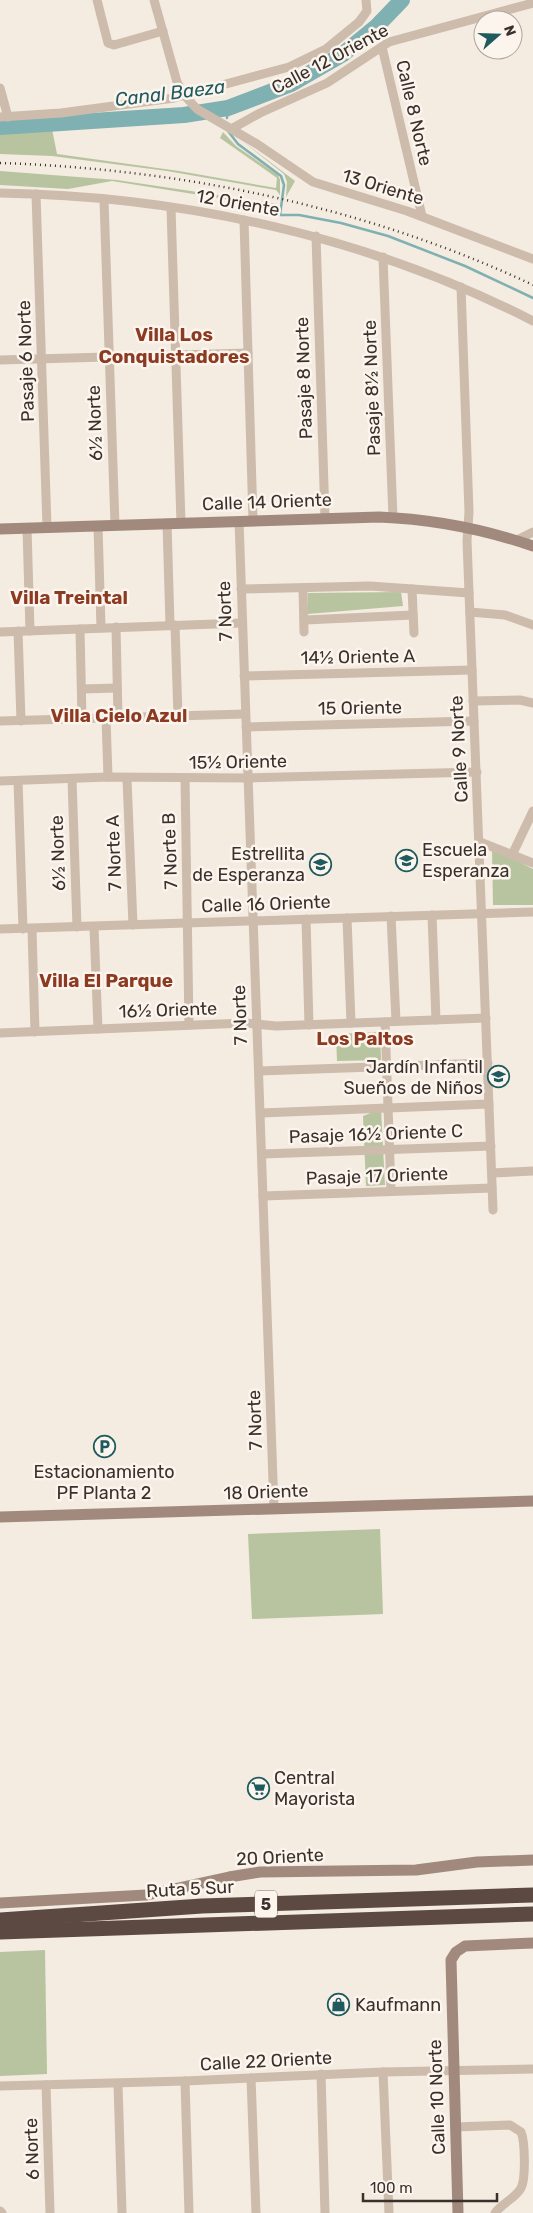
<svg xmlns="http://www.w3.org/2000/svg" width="533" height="2213" viewBox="0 0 533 2213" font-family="Rubik,sans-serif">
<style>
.green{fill:#b8c4a0}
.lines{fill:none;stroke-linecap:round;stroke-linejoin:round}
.stream{stroke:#7fb0b2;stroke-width:2.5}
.river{stroke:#7fb0b2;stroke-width:16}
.street{stroke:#cdbbac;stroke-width:9}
.secondary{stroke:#a18a7d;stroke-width:11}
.highway{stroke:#5c4a42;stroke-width:15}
.rail{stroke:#3b302b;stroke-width:2.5;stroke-dasharray:1 4;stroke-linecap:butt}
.labels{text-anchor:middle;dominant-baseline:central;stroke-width:5;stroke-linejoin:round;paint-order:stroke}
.shield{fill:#fbf5ee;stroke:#756b66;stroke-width:1}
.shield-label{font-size:16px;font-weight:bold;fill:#3b302b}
.street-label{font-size:18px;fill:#3b302b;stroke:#fbf5ee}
.poi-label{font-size:18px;fill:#3b302b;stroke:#fbf5ee;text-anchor:start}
.water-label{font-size:19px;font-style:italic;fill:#1f5a5e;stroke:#fbf5ee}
.neighbourhood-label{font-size:19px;font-weight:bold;fill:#8c3b22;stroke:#fbf5ee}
</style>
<rect width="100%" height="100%" fill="#f4ebe1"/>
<g class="green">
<polygon points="52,129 57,154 179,171 276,188 277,178 220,138 223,132 236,146 278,175 280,180 280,195 276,190 167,171 52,156 0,154 0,132"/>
<polygon points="236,136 295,181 286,197 287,182 284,174"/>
<polygon points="0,171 117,180 278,204 275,207 112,181 68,189 0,185"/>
<polygon points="401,592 403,606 308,614 308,593"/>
<polygon points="492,848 533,869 533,905 493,905"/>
<polygon points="380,1032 381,1060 337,1061 336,1034"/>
<polygon points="381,1109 385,1185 366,1186 363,1116"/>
<polygon points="380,1529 383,1614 252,1619 248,1534"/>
<polygon points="45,1950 47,2074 0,2076 0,1952"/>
</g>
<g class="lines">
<g class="stream">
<polyline points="227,118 228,108"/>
<polyline points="228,131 238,144 281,176 284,185 280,215 299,215 341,223 388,236 465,266 533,298"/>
</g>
<polyline class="river" points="0,127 184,115 228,108 291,84 343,54 376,27 402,0"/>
<g class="street">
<polyline points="97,0 108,43 114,45 163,31"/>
<polyline points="154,0 177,82 184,95 197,109 257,144 313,182 407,211 533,259"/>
<polyline points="382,47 422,216"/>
<polyline points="0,88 8,117"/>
<polyline points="0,117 61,113 174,98 289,67 326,49 359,22 367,11 366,0"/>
<polyline points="233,128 260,113 327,83 389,42 533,3"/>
<path d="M0,193C184,196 369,237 533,321"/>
<polyline points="36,194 47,527"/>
<polyline points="104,200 115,525"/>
<polyline points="171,208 181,523"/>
<polyline points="244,220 253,520"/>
<polyline points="316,236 325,518"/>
<polyline points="383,257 393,518"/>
<polyline points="461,287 469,512 467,541 493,1210"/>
<polyline points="0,360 248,353"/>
<polyline points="239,521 274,1509"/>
<polyline points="167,523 170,625"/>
<polyline points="98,526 101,628"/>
<polyline points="27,528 30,631"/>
<polyline points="517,540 533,532"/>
<polyline points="303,588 304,632"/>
<polyline points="241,589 370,586 469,593"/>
<polyline points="412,589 414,633"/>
<polyline points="470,612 505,615 533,625"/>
<polyline points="305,620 413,615"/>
<polyline points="175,625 178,716"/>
<polyline points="116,627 118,718"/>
<polyline points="80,629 82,719"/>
<polyline points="18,631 21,721"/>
<polyline points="0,632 242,623"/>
<polyline points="244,676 472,670"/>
<polyline points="82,689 117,688"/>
<polyline points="473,701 520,700 533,703"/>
<polyline points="106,718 108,777"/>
<polyline points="0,721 245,714"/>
<polyline points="246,727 474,721"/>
<polyline points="185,778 189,1025"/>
<polyline points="72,779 77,927"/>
<polyline points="127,779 133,925"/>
<polyline points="0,781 108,777 247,778 477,772"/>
<polyline points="18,781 23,929"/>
<polyline points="480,842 533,863"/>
<polyline points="513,853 533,811"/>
<polyline points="432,915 436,1020"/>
<polyline points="391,916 396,1021"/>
<polyline points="347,918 351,1023"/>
<polyline points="306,919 309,1025"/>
<polyline points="94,927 98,1029"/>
<polyline points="0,929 533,912"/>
<polyline points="32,929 35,1032"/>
<polyline points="385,1022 391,1191"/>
<polyline points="0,1033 245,1023 276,1026 486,1018"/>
<polyline points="259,1071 488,1063"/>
<polyline points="261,1113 489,1104"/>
<polyline points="262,1154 491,1146"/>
<polyline points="492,1173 533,1171"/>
<polyline points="263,1196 492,1188"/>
<polyline points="383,2072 389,2213"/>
<polyline points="321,2074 325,2213"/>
<polyline points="251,2078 256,2213"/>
<polyline points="185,2081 189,2213"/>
<polyline points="118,2084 122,2213"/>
<polyline points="46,2085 50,2213"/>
<polyline points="0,2086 185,2081 383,2072 533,2069"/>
<path d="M455,2127L510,2125L521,2132C525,2141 526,2179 521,2188C516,2198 502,2203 495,2213"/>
<polyline points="0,2211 2,2213"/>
</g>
<g class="secondary">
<path d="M0,529L379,517C432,519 483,529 533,546"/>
<polyline points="0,1517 533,1501"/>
<polyline points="0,1903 146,1895 229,1877 260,1872 416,1870 477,1862 533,1860"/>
<polyline points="458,2213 451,1960 456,1952 465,1946 533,1943"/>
</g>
<g class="highway">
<polyline points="0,1920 202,1906 533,1895"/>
<polyline points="0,1932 533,1914"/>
</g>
<path class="rail" d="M0,163C183,169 367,207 533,285"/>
</g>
<defs>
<symbol id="school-ring" viewBox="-11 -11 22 22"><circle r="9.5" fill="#fbf5ee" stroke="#1f5a5e" stroke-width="1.5"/><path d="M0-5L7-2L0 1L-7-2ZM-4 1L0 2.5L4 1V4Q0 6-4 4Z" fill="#1f5a5e"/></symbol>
<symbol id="parking-ring" viewBox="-11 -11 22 22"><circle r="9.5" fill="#fbf5ee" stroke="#1f5a5e" stroke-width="1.5"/><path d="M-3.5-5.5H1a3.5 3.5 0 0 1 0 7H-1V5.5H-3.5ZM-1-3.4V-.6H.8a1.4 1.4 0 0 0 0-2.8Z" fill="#1f5a5e"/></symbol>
<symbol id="supermarket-ring" viewBox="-11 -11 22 22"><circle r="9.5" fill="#fbf5ee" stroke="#1f5a5e" stroke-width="1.5"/><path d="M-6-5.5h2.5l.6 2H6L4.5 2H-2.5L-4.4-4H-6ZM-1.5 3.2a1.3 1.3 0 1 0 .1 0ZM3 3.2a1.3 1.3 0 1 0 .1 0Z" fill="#1f5a5e"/></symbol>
<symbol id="shop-ring" viewBox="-11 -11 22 22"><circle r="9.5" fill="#fbf5ee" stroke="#1f5a5e" stroke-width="1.5"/><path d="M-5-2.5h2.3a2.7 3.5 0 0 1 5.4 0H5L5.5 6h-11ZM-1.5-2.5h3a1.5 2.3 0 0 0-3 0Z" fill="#1f5a5e"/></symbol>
</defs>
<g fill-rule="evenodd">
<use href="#school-ring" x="394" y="848" width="25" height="25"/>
<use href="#school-ring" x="308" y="852" width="25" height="25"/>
<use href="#school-ring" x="486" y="1064" width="25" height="25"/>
<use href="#parking-ring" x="92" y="1434" width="25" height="25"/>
<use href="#supermarket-ring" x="246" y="1776" width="25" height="25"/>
<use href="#shop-ring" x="326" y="1992" width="25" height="25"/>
</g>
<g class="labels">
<rect class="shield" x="255" y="1890.5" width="22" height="27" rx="4"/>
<g class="shield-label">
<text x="266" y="1904">5</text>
</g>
<g class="street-label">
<text transform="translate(330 59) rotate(-28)">Calle 12 Oriente</text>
<text transform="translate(414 113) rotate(77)">Calle 8 Norte</text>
<text transform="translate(383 187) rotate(17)">13 Oriente</text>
<text transform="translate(238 203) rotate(10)">12 Oriente</text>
<text transform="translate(26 361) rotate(-92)">Pasaje 6 Norte</text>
<text transform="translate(304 378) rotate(-92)">Pasaje 8 Norte</text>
<text transform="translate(372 388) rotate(-92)">Pasaje 8½ Norte</text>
<text transform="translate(95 423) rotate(-92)">6½ Norte</text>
<text transform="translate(267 502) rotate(-2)">Calle 14 Oriente</text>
<text transform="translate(225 611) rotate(-92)">7 Norte</text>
<text transform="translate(358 657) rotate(-1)">14½ Oriente A</text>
<text transform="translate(360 708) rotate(-1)">15 Oriente</text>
<text transform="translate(459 749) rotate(-93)">Calle 9 Norte</text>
<text transform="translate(238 762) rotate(-1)">15½ Oriente</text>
<text transform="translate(170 851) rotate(-92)">7 Norte B</text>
<text transform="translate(58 853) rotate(-92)">6½ Norte</text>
<text transform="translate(114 853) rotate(-92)">7 Norte A</text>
<text transform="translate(266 904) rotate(-2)">Calle 16 Oriente</text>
<text transform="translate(168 1010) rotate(-2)">16½ Oriente</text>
<text transform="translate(240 1015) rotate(-92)">7 Norte</text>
<text transform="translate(376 1134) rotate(-2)">Pasaje 16½ Oriente C</text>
<text transform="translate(377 1176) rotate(-2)">Pasaje 17 Oriente</text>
<text transform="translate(255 1420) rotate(-92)">7 Norte</text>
<text transform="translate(266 1492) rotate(-2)">18 Oriente</text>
<text transform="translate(280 1857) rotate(-3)">20 Oriente</text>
<text transform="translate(190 1889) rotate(-3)">Ruta 5 Sur</text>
<text transform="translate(266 2061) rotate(-3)">Calle 22 Oriente</text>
<text transform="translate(437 2097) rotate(-92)">Calle 10 Norte</text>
<text transform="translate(32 2149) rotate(-92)">6 Norte</text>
</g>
<g class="poi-label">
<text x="422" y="850">Escuela<tspan x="422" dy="21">Esperanza</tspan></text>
<text x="305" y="854" text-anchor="end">Estrellita<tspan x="305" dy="21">de Esperanza</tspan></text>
<text x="483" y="1067" text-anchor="end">Jardín Infantil<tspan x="483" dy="21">Sueños de Niños</tspan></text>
<text x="104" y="1472" text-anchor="middle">Estacionamiento<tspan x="104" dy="21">PF Planta 2</tspan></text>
<text x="274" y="1778">Central<tspan x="274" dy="21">Mayorista</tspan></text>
<text x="355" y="2005">Kaufmann</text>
</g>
<g class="water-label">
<text transform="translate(170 93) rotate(-7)">Canal Baeza</text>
</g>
<g class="neighbourhood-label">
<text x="174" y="334">Villa Los<tspan x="174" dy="22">Conquistadores</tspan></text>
<text x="69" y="597">Villa Treintal</text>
<text x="119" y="715">Villa Cielo Azul</text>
<text x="106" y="980">Villa El Parque</text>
<text x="365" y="1038">Los Paltos</text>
</g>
</g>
<g transform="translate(498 35) rotate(70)"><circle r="24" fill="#fbf5ee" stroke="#aea6a0"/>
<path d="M0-4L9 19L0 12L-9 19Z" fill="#1f5a5e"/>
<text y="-8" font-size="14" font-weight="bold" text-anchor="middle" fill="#3b302b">N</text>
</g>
<path d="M363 2193v8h134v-8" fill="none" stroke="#3b302b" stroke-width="2.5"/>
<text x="370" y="2193" font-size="15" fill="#3b302b" stroke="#fbf5ee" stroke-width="4" paint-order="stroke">100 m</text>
</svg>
